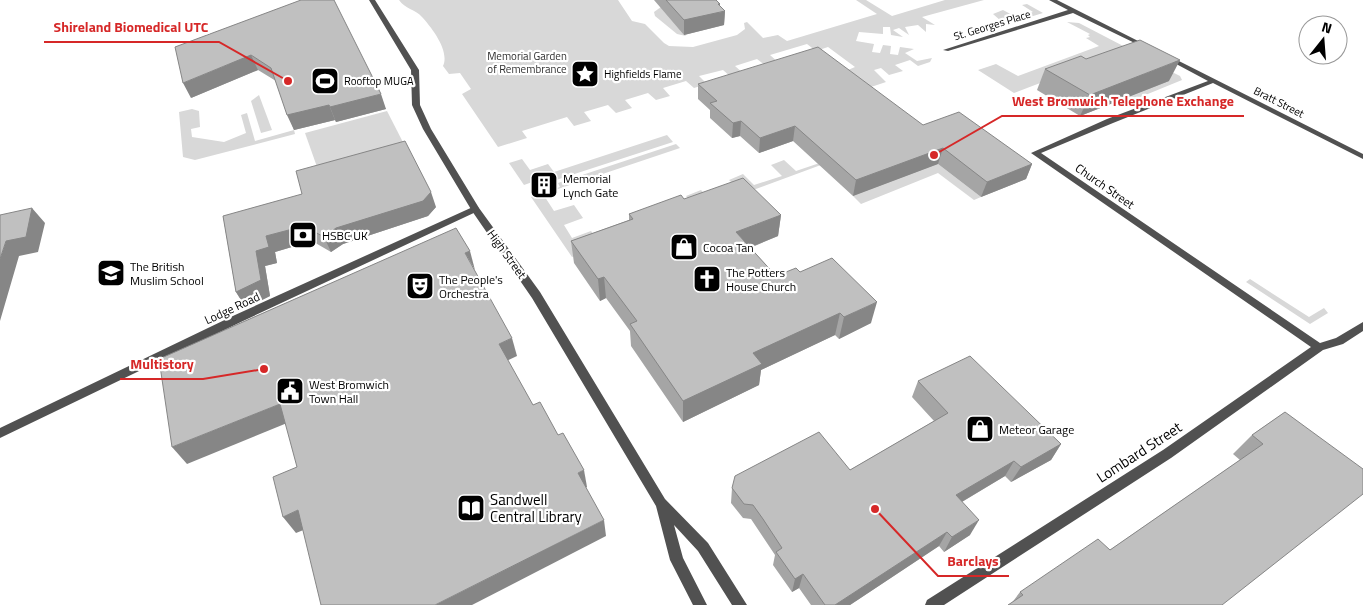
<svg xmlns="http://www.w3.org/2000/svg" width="1363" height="605" viewBox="0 0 1363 605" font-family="'Titillium Web',sans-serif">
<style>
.green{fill:#d8d8d8}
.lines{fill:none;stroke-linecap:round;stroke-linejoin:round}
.minor{fill:#515151;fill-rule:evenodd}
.tertiary{fill:#515151;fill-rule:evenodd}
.wall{fill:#a5a5a5}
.shaded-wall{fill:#868686}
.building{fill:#c0c0c0;stroke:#868686}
.labels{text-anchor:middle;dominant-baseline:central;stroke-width:4.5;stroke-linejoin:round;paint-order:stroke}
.far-street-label{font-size:11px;fill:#000;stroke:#fff}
.far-park-label{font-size:11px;fill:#2f2f2f;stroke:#fff}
.far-poi-label{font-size:11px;fill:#000;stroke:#fff;text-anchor:start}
.poi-label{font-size:12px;fill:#000;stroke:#fff;text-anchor:start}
.street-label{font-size:12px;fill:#000;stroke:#fff}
.near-street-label{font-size:15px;fill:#000;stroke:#fff}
.near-poi-label{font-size:15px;fill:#000;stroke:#fff;text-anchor:start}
.leader{fill:none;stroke:#d62828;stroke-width:2}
.callout-dot{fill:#d62828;stroke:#fff;stroke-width:2}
.callout-label{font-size:14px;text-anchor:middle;font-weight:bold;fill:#d62828;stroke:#fff;stroke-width:4.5;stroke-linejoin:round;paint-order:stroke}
</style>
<rect width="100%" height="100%" fill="#fff"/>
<g class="green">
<path d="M399,0H618L632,21L645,24L664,43L669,46L693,47L737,35L745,29L744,23L747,22L763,38L778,35L787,41L877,14L856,0H866L892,16L945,0H984L922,17L935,25L926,24V32L918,25L905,27L909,35L899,28L893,30L903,37L891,35L890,27H883V34L859,32L856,41L874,44L872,52L880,53L883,45L891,46L890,54L898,55L900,47L914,49L905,53L917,61L932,58L930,62L918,66L910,60L895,65L903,71L889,75L881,68L874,70L886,82L871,87L848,70L855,67L828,47L816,51L807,44L770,55L778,62L766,66L757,59L735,66L743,73L731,77L723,70L699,76L707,84L694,88L686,81L663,88L670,96L656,100L648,93L625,100L632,108L616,113L608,105L584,112L591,121L574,126L567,117L522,131L527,138L498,147L462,94L471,89L460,73L449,74L443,66C450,51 432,28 422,17C415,9 405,9 399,0Z"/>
<polygon points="1027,4 1043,13 1020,20 1012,18 1001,21 993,14 1003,10 1016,17 1033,12 1022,5"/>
<polygon points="661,7 686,36 677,34 655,16 654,12"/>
<polygon points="1067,22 1079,23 1129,49 1014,93 978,70 996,64 1018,76 1099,46 1086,38 1090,37 1088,35 1090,34"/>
<polygon points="1142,57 1180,76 1182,80 1116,107 1111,104 1168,81"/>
<polygon points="259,95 272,130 261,133 251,101"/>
<polygon points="192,109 199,111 200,127 191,129 192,137 224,142 246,133 241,115 247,113 255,141 294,130 295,134 195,160 183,157 179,112"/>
<polygon points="387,111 410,156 322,181 305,133"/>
<polygon points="667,135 673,142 556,180 552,175 524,185 509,163 522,159 530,170 548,164 554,172"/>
<polygon points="902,135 572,257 531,197 560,187 558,183 676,144 680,148 543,194 554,211 574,205 583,218 564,225 572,238 591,231 600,242 695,207 686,196 701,190 711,201 739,190 729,180 743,174 754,185 782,176 771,165 784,160 796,171"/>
<polygon points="938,164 981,197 974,200 938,173 861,204 853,196"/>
<polygon points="1250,279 1309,317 1324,308 1328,313 1310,324 1246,282"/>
</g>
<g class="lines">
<g class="minor">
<polygon points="1049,0 1057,0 1150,47 1145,48 1073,13 948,51 943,50 1068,10"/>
<polygon points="1167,55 1363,154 1363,159 1213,83 1113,123 1041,153 1320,343 1336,338 1363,322 1363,331 1343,344 1323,350 1171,458 944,605 925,605 927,600 1163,450 1311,347 1031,153 1107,119 1208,81 1165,58 1164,57"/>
<polygon points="475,206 478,207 479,209 478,211 243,321 0,438 0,428 235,315"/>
</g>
<polygon class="tertiary" points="369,0 375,0 419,70 420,105 431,129 479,208 540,292 665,499 708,543 747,605 732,605 698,551 674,525 683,558 707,605 693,605 670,560 656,506 532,298 472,211 423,129 412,105 411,70"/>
</g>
<g class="wall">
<polygon points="301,0 386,109 336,122 335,120 294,130 276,81 258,70 191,98"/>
<polygon points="654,0 716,0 720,6 725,11 724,25 684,35"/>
<polygon points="1086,59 1169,81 1080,116 1037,90 1045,69"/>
<polygon points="698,84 923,125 1032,164 1026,179 981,197 938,164 853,196 793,141 759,153 740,136 732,138 710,118 710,110 698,99"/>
<polygon points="684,199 781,215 778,236 750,248 776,276 800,272 871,323 839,339 835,335 761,370 759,385 683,422 631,346 630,331 606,298 600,301 574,263 571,241 629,220 629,214"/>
<polygon points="436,207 428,216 343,244 331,252 312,241 275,252 277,263 265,266 270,296 246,308 236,292 223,216"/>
<polygon points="918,381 1061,444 1051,460 1011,482 1005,476 962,502 970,535 944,552 939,546 850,605 811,605 799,588 792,592 773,565 775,555 751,519 743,518 731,503 732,488 850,470 934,421 912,397"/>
<polygon points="1285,412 1222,605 1011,604 1020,592 1110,550 1240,460 1233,454 1252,435"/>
</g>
<g class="shaded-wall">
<polygon points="718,4 720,4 719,13 725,11 724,25 684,35 684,20"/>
<polygon points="251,55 258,70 191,98 183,83"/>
<polygon points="1180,60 1169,81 1080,116 1090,95"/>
<polygon points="381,94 386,109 336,122 330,107"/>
<polygon points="329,105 335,120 294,130 287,115"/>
<polygon points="741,121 740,136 732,138 733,123"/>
<polygon points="795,126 793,141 759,153 760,138"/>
<polygon points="943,148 938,164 853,196 856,180"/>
<polygon points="1032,164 1026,179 981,197 987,182"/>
<polygon points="431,192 436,207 428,216 343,244 331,252 324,237 336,228"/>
<polygon points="32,208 45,223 38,252 19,256 0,321 0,259 6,241"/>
<polygon points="781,215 778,236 734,254 736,232"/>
<polygon points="304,226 312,241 275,252 277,263 265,266 270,296 246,308 236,292 256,251 266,236"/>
<polygon points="470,251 475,270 465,253"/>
<polygon points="604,277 606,298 600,301 598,279"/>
<polygon points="877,302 871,323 839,339 844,317"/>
<polygon points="840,313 835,335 761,370 759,385 683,422 683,401 753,353"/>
<polygon points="512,338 517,356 504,362 499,344"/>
<polygon points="280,404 292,421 187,464 172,447"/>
<polygon points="1061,444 1051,460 1011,482 1021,467"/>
<polygon points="1014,461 1005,476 948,510 956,495"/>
<polygon points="584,470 587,487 582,490 578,473"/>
<polygon points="298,510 311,527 296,533 283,517"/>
<polygon points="604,520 606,536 472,605 435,605"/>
<polygon points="979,520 970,535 944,552 952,537"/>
<polygon points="947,532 939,546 850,605 835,605"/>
<polygon points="803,574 799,588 792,592 795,579"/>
</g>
<g class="building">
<polygon points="301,0 334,0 381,94 330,107 329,105 287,115 271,68 251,55 183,83 175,47"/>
<polygon points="666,0 716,0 720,4 718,4 725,11 684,20"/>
<polygon points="1140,40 1180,60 1090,95 1045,69 1081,56 1086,59"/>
<polygon points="818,47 923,125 959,112 1032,164 987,182 943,148 856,180 795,126 760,138 741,121 733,123 710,103 717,101 698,84"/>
<polygon points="405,141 431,192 423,201 336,228 324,237 304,226 266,236 269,247 256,251 261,280 236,292 223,216 302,194 296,171"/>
<polygon points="743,178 781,215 736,232 776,276 796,268 800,272 832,258 877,302 844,317 840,313 753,353 762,364 683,401 630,324 637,321 604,277 598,279 571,241 633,219 629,214 681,195 684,199"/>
<polygon points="32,208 26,237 6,241 0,259 0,215"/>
<polygon points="456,228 470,251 465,253 512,338 499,344 533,405 540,402 558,435 563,433 584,470 578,473 604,520 435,605 321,605 298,510 283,517 273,477 297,467 280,404 172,447 159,359"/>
<polygon points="970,356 1061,444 1021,467 1014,461 956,495 979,520 952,537 947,532 835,605 825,605 803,574 795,579 776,552 782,548 763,519 753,505 744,504 732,488 735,476 819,432 850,470 948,413 918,381"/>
<polygon points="1285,412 1363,469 1363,494 1222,605 1008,605 1023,595 1020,592 1098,539 1110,550 1263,444 1252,435"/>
</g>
<defs>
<symbol id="sight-square" viewBox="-11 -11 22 22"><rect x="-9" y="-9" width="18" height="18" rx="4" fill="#000" stroke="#fff"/><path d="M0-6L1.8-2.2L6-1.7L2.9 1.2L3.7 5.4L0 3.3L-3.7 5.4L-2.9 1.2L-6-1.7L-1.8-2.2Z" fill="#fff"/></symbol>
<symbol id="stadium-square" viewBox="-11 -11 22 22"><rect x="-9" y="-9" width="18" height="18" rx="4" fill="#000" stroke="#fff"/><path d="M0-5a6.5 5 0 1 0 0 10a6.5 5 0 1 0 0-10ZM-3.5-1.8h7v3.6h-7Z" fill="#fff"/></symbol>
<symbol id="building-square" viewBox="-11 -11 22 22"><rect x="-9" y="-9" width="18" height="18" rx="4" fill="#000" stroke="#fff"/><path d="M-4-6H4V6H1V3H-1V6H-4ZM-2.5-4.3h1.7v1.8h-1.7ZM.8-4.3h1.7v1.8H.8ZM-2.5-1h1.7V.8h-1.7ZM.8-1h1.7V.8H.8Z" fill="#fff"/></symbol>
<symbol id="bank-square" viewBox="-11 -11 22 22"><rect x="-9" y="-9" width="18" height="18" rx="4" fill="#000" stroke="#fff"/><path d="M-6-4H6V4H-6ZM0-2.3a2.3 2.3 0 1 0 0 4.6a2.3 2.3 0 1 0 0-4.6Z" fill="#fff"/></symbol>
<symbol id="shop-square" viewBox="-11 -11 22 22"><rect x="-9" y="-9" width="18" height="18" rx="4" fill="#000" stroke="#fff"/><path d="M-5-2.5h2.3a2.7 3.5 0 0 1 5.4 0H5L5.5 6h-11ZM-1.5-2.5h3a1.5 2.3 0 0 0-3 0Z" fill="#fff"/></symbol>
<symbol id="school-square" viewBox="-11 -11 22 22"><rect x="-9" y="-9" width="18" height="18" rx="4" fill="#000" stroke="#fff"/><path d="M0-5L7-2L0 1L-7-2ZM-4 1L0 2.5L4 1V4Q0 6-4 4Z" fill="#fff"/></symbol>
<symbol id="church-square" viewBox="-11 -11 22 22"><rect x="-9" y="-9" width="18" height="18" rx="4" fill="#000" stroke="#fff"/><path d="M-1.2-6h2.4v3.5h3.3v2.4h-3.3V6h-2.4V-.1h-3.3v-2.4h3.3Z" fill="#fff"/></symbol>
<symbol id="theatre-square" viewBox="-11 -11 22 22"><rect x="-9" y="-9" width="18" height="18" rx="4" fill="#000" stroke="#fff"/><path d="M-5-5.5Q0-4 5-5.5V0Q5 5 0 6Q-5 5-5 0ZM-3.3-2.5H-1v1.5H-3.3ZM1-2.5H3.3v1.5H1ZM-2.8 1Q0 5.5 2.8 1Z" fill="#fff"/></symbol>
<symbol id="civic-square" viewBox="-11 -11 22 22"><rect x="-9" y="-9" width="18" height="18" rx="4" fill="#000" stroke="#fff"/><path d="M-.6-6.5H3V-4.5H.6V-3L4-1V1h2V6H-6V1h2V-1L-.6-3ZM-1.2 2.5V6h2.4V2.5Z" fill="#fff"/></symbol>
<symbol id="library-square" viewBox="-11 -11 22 22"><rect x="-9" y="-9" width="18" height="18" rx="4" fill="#000" stroke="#fff"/><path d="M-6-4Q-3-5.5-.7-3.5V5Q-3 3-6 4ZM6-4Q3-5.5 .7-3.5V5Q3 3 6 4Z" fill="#fff"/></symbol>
</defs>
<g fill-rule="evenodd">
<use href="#sight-square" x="569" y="58" width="32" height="32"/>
<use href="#stadium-square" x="309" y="65" width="32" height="32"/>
<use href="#building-square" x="528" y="169" width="32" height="32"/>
<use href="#bank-square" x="287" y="219" width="32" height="32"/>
<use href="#shop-square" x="668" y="231" width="32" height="32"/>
<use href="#school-square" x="95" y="257" width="32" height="32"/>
<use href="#church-square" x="691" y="263" width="32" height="32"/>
<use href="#theatre-square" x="404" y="270" width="32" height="32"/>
<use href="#civic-square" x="274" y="375" width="32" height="32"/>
<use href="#shop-square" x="964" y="413" width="32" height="32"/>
<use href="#library-square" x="455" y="492" width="32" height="32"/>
</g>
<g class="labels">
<g class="far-street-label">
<text transform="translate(992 25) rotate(-17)">St. Georges Place</text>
<text transform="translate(1279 102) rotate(27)">Bratt Street</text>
</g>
<g class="far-park-label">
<text x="527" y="56">Memorial Garden<tspan x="527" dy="13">of Remembrance</tspan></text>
</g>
<g class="far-poi-label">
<text x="604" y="74">Highfields Flame</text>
<text x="344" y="81">Rooftop MUGA</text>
</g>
<g class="poi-label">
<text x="563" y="178">Memorial<tspan x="563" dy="14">Lynch Gate</tspan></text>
<text x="322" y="235">HSBC UK</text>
<text x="703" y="247">Cocoa Tan</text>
<text x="130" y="266">The British<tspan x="130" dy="14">Muslim School</tspan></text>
<text x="726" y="272">The Potters<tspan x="726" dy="14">House Church</tspan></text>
<text x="439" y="279">The People's<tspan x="439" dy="14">Orchestra</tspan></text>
<text x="309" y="384">West Bromwich<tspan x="309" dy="14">Town Hall</tspan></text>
<text x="999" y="429">Meteor Garage</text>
</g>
<g class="street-label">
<text transform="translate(1105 186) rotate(35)">Church Street</text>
<text transform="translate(507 254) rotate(54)">High Street</text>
<text transform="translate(232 308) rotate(-25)">Lodge Road</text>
</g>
<g class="near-street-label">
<text transform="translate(1139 452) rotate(-33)">Lombard Street</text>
</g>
<g class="near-poi-label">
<text x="490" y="499">Sandwell<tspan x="490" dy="17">Central Library</tspan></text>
</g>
</g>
<path class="leader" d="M288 81L219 42H44M934 155L1002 116H1244M264 369L203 379H120M875 509L938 576H1009"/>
<g class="callout-dot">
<circle cx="288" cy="81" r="5"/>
<circle cx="934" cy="155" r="5"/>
<circle cx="264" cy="369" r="5"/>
<circle cx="875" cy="509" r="5"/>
</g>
<g class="callout-label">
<text x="131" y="32">Shireland Biomedical UTC</text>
<text x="1123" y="106">West Bromwich Telephone Exchange</text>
<text x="162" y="369">Multistory</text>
<text x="973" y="566">Barclays</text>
</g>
<g transform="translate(1323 40) rotate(17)"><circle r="24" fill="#ffffff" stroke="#999999"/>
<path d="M0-4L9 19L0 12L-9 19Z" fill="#000000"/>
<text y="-8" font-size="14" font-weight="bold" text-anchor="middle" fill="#000000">N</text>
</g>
</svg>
